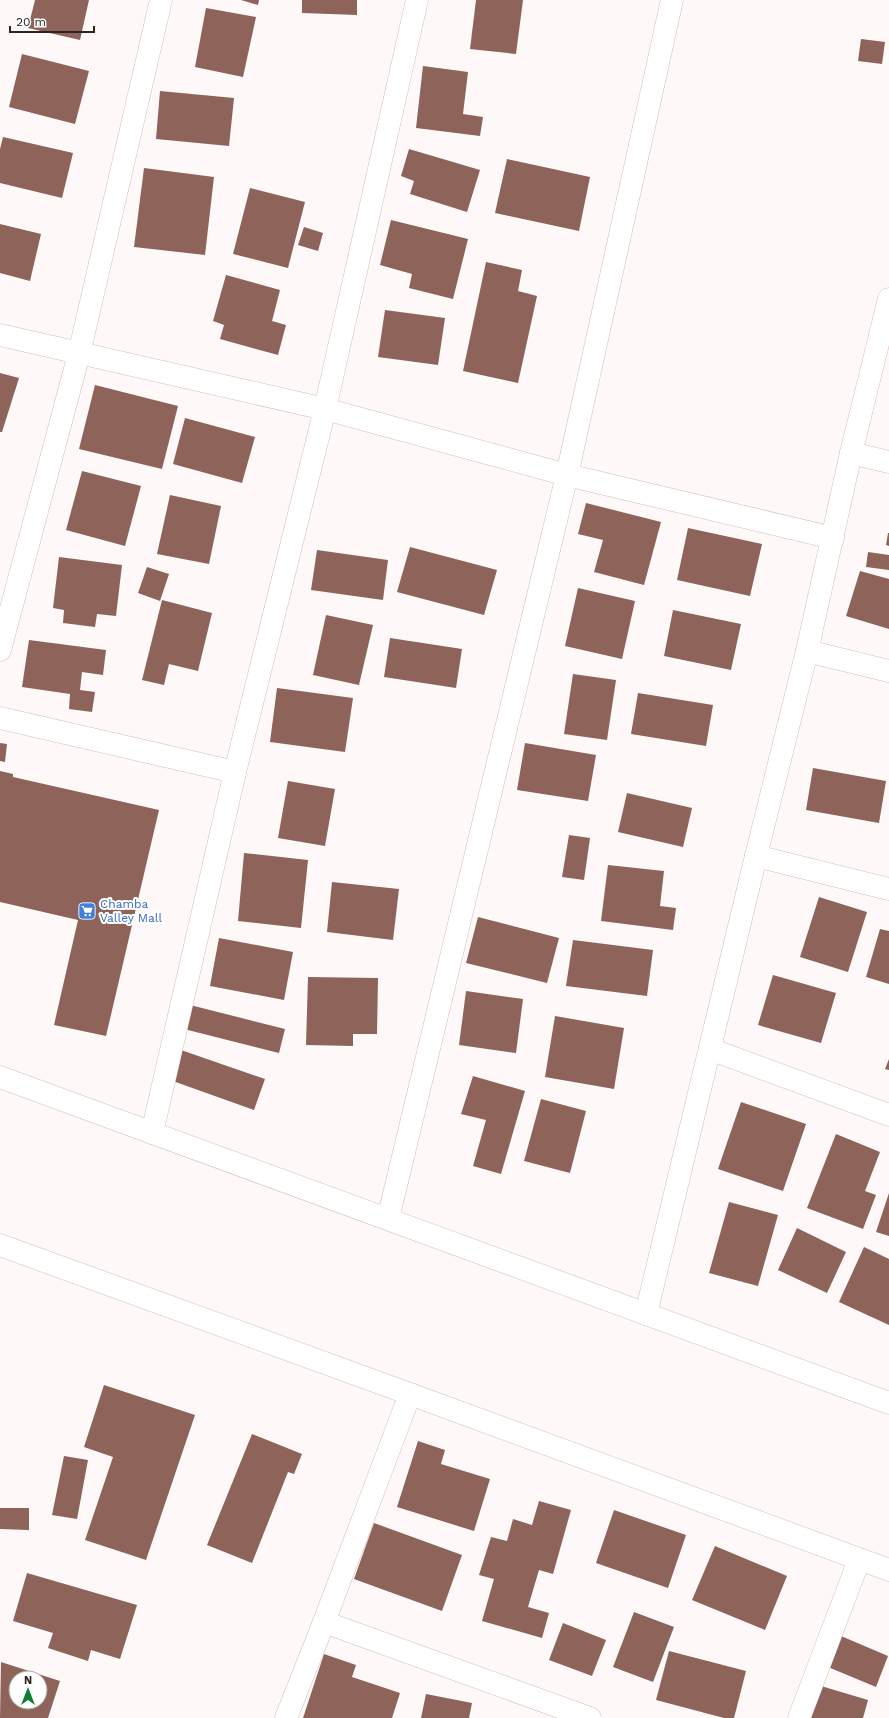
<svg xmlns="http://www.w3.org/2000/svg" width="889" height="1718" viewBox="0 0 889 1718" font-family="'Work Sans',sans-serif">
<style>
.building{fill:#8d635a;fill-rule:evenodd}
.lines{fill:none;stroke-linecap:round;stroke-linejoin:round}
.minor-casing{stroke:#d2beb7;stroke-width:23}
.secondary-casing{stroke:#d2beb7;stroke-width:23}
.minor{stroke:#fff;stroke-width:22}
.secondary{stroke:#fff;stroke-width:22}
.labels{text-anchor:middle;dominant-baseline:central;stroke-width:4;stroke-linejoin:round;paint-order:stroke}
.shop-label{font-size:12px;fill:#366cbe;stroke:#fff;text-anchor:start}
</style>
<rect width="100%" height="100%" fill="#fef9f8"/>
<g class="building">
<polygon points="35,0 89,0 80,40 28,28"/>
<polygon points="241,0 259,0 258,5"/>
<polygon points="302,0 357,0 357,15 302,13"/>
<polygon points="476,0 523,0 516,54 470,49"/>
<polygon points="206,8 256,17 243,77 195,67"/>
<polygon points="861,39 885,42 882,64 858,61"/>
<polygon points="22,54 89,71 75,124 9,107"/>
<polygon points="423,66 468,72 463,114 483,117 480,136 416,128"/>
<polygon points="160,91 234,98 229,146 156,139"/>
<polygon points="3,137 73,153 62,198 0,183 0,149"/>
<polygon points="409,149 480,170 467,212 410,194 414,181 401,176"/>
<polygon points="507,159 590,177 579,231 495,213"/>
<polygon points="144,168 214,177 205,255 134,247"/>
<polygon points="250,188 305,202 288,268 233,254"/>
<polygon points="391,220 468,239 453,299 409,288 412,274 380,265"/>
<polygon points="0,224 41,234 30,281 0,273"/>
<polygon points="304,227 323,233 318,251 298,245"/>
<polygon points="486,262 522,270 518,291 537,296 518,383 463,371"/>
<polygon points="226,275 280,290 272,321 286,325 278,355 220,339 224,325 213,321"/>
<polygon points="385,310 445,318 438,365 378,357"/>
<polygon points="0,373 19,378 2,432 0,432"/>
<polygon points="95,385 178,406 162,469 79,449"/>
<polygon points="185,418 255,437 242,483 173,464"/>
<polygon points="82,471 141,486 125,546 66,530"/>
<polygon points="170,495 221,506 209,564 157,554"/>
<polygon points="586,503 661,522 644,585 594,572 603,540 578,534"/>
<polygon points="688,528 762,544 750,596 677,580"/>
<polygon points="888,533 889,533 889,546 886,545"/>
<polygon points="410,547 497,570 484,615 397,592"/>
<polygon points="317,550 388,560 383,600 311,590"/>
<polygon points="868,552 889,555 889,570 866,567"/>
<polygon points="59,557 122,565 116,616 97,614 95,627 63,623 64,610 53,608"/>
<polygon points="147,567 169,574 160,601 138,593"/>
<polygon points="860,571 889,579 889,629 846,616"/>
<polygon points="578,588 635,601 622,659 565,646"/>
<polygon points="162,600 212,613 198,671 169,664 164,685 142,680"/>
<polygon points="673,610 741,624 731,670 664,656"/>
<polygon points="326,615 373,625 359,685 313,675"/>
<polygon points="390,638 462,649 456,688 384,677"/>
<polygon points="29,640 106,650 103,675 82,672 80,690 95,692 92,712 69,709 70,694 22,687"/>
<polygon points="573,674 616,680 607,740 564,734"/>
<polygon points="277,688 353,698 345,752 270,742"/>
<polygon points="638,693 713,705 706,746 631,734"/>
<polygon points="0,743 7,744 5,762 0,761"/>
<polygon points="525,743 596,755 588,801 517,790"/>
<polygon points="813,768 886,781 879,823 806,810"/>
<polygon points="0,771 13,774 13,777 159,810 106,1036 54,1025 78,920 0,902"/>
<polygon points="288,781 335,789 325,846 278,838"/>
<polygon points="627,793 692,808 683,847 618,832"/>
<polygon points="569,835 590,838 584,880 562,877"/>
<polygon points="244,853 308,860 301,928 238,921"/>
<polygon points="608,865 664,871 660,906 676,908 673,930 601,921"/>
<polygon points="332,882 399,889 393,940 327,932"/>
<polygon points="819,897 867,912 848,972 800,957"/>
<polygon points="478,917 559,938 547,983 466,963"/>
<polygon points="880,929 889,931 889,984 866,977"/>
<polygon points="219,938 293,952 284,1000 210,986"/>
<polygon points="573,940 653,950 647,996 566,986"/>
<polygon points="773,975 836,993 821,1043 758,1025"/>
<polygon points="308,977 378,978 377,1034 353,1034 353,1046 306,1045"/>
<polygon points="466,991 523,999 516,1053 459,1045"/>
<polygon points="190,1005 285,1029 279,1053 184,1029"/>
<polygon points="555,1016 624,1028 614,1089 545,1077"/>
<polygon points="181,1050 265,1079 254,1110 170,1080"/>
<polygon points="889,1059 889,1070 885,1069"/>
<polygon points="473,1076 525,1091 501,1174 473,1166 486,1120 461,1114"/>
<polygon points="541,1099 586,1111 570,1173 524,1161"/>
<polygon points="741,1102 806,1124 783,1191 718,1169"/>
<polygon points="836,1134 880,1152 865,1191 876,1195 863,1229 807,1208"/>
<polygon points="889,1193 889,1236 876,1232"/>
<polygon points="729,1202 778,1215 758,1286 709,1273"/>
<polygon points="797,1228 846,1252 827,1293 778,1270"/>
<polygon points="864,1247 889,1259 889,1325 839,1302"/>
<polygon points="104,1385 195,1415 146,1560 85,1540 113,1457 84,1447"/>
<polygon points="252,1434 302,1454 294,1474 288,1472 252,1563 207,1545"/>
<polygon points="418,1441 445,1450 441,1464 490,1479 474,1531 397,1507"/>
<polygon points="64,1456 88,1460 77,1519 52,1515"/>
<polygon points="539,1501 571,1510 553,1574 539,1570 528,1607 549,1613 542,1638 482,1621 494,1579 479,1575 491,1537 507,1541 513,1519 532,1525"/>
<polygon points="0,1508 29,1508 29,1530 0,1529"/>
<polygon points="614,1510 686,1535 668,1588 596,1563"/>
<polygon points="374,1523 462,1555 442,1611 354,1579"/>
<polygon points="715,1546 787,1576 765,1630 692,1600"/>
<polygon points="27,1573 137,1605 120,1659 91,1650 88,1661 48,1648 53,1633 13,1621"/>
<polygon points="634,1612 674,1627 653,1682 613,1667"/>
<polygon points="563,1623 606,1640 592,1676 549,1660"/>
<polygon points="841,1636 888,1656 876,1687 828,1667"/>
<polygon points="669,1651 746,1671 734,1718 724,1718 656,1700"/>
<polygon points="324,1654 356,1665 352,1677 400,1693 392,1718 303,1718"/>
<path d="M1,1662L60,1681L48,1718H0ZM16,1678H40V1702H16Z"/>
<polygon points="821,1686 868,1700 863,1718 810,1718"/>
<polygon points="426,1694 472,1703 469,1718 421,1718"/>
</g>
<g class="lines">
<defs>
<g id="minor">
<polyline points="0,335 325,409 567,475 833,538"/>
<polyline points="851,453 889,462"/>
<polyline points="0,650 79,354 161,0"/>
<polyline points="807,651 889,671"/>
<polyline points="0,718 235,772"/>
<polyline points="756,856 889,889"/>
<polyline points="710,1049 889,1115"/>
<polyline points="152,1133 235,772 325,409 417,0"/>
<polyline points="388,1219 567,475 672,0"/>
<polyline points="646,1314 756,856 807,651 851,453 889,299"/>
<polyline points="324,1622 590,1718"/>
<polyline points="286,1718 324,1622 410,1394"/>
<polyline points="799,1718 859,1560"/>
</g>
<g id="secondary">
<polyline points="0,1077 889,1403"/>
<polyline points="0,1245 410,1394 889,1570"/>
</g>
</defs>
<use href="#minor" class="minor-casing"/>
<use href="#secondary" class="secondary-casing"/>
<use href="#minor" class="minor"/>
<use href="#secondary" class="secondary"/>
</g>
<defs>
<symbol id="supermarket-square" viewBox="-11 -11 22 22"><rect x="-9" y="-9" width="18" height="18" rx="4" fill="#3f7fe0" stroke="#fff"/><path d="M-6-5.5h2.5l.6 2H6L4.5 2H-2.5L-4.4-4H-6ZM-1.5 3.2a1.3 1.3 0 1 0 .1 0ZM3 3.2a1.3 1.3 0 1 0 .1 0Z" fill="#fff"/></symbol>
</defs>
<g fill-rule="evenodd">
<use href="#supermarket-square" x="77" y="901" width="20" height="20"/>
</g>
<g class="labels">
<g class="shop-label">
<text x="100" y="904">Chamba<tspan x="100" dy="14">Valley Mall</tspan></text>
</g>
</g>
<g transform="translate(28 1690)"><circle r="19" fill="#ffffff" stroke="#aaa7a6"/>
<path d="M0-3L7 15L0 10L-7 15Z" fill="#0d7d32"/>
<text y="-6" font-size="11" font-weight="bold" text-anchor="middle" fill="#2b2421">N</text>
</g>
<path d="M10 26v6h84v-6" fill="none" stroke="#2b2421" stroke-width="2"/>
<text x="16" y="26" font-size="12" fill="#2b2421" stroke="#ffffff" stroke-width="3" paint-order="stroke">20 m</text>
</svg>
